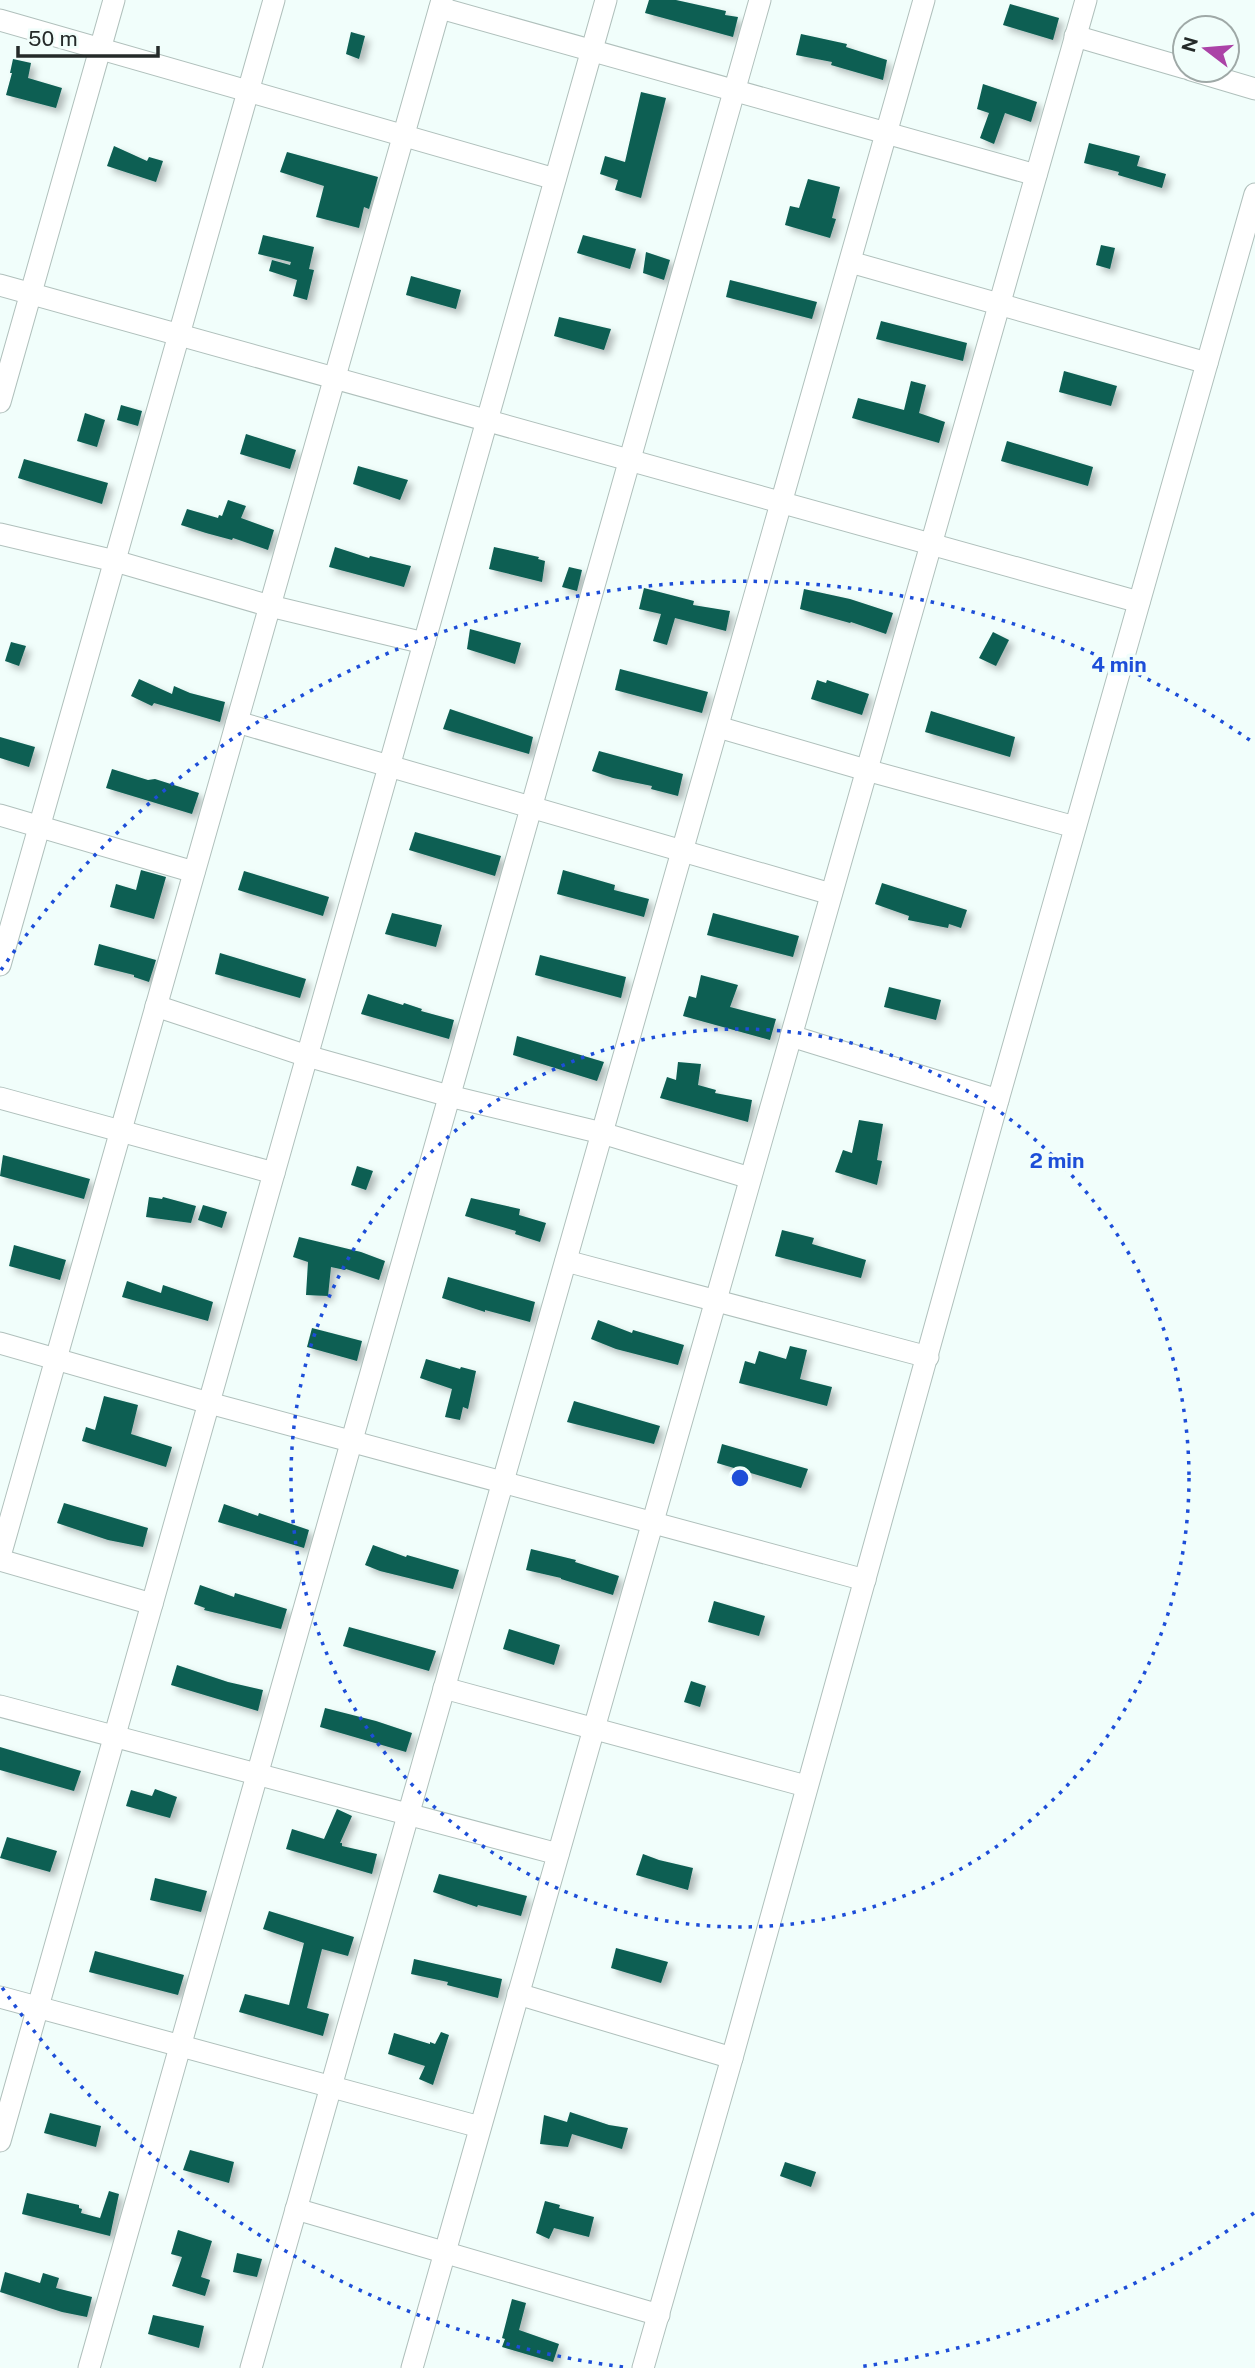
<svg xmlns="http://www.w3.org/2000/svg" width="1255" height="2368" viewBox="0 0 1255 2368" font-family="'Public Sans',sans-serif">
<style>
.building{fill:#0a5e52;filter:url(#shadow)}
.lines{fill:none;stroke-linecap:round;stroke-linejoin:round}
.minor-casing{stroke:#b0c0bc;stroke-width:23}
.minor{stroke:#fff;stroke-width:21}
.ring{fill:none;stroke:#1d4ed8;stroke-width:3.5;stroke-dasharray:3.5 7}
.centre{fill:#1d4ed8;stroke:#f1fefb;stroke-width:3.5}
.ring-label{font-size:21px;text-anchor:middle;font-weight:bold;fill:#1d4ed8;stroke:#f1fefb;stroke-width:7;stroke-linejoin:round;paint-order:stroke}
</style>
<defs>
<filter id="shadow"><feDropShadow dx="5" dy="5" stdDeviation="3.5" flood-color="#0004"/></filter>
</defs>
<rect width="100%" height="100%" fill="#f1fefb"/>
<g class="building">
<polygon points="649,0 676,0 726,11 725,15 738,17 733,37 645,13"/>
<polygon points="1010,4 1059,18 1053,40 1003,25"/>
<polygon points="351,32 365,36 359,59 346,54"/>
<polygon points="801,34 847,44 846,47 887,60 883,80 831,65 832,62 796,55"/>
<polygon points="13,59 31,63 28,78 62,88 56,108 6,95 12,73 10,73"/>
<polygon points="983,84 1037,102 1031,122 1005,113 994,144 980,138 989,113 977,109"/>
<polygon points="641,92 666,98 641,198 615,190 618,180 600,174 605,156 625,162"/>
<polygon points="1089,143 1140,156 1137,166 1166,174 1162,188 1118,175 1119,172 1084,163"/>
<polygon points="114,146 147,161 149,157 163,161 156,182 107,166"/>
<polygon points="287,152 378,177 369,209 364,207 359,228 316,217 324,186 280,172"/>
<polygon points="808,179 840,187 832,218 836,219 830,238 785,225 790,206 799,208"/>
<polygon points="263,235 314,247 309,269 314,270 307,300 293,296 297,280 269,271 272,260 290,265 291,262 258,254"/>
<polygon points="583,235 636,249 630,269 577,253"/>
<polygon points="1101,245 1115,248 1110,269 1096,265"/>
<polygon points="646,252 670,260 664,280 643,273"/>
<polygon points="411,276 461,290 456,309 406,295"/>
<polygon points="730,280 817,302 812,319 726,297"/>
<polygon points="559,317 611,329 604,350 554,336"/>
<polygon points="881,321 967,343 963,361 876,339"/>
<polygon points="1064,371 1117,386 1111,406 1059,392"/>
<polygon points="911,381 926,385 919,413 945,422 939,443 852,418 858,398 904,410"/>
<polygon points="121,405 142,411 138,426 117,420"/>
<polygon points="85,413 105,420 97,447 77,441"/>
<polygon points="246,434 296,450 290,469 240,454"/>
<polygon points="1007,441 1093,467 1088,486 1001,461"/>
<polygon points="24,459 108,483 102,504 18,478"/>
<polygon points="358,466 408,480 400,500 353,484"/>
<polygon points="228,500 246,506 241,518 274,530 268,550 233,538 232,540 206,533 181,525 187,509 218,518 219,515 222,516"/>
<polygon points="335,547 369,558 370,556 411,566 404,587 329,567"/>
<polygon points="494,547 539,557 538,559 545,561 542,582 489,569"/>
<polygon points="569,567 582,570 577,591 562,587"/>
<polygon points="644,588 694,601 693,605 730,611 726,631 675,618 667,645 653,641 661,614 639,609"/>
<polygon points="804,589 850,599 893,613 886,634 851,622 850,623 800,609"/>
<polygon points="470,629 521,643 515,664 467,649"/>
<polygon points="993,632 1009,640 996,666 979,658"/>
<polygon points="11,642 26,646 19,666 5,661"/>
<polygon points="620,669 708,692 702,713 615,690"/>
<polygon points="139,679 172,694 174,686 190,693 225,702 220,722 154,703 152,706 131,696"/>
<polygon points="817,680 826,683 827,680 869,694 862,715 811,699"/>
<polygon points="450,709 533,737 529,754 443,729"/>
<polygon points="931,711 1015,737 1010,757 925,732"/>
<polygon points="0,737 35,747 29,767 0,758"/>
<polygon points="599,751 683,774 678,796 651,789 652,786 613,778 592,771"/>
<polygon points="112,769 148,780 155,779 199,793 192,814 106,788"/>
<polygon points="415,832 501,856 495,876 409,850"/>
<polygon points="141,870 166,877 154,919 110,907 116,884 136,890"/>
<polygon points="563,870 615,885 614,890 649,899 644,917 557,894"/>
<polygon points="244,871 329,897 323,916 238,890"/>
<polygon points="882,883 967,910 961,928 949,924 948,928 908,920 909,916 875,904"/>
<polygon points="392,913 442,925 436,947 385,934"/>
<polygon points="713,913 799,936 793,957 707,935"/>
<polygon points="99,944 156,960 149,982 134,977 134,975 94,965"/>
<polygon points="220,953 306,979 300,998 215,974"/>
<polygon points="540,955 626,977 621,998 535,975"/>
<polygon points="701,975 738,985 730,1007 776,1019 770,1040 683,1016 689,996 696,998"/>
<polygon points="889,987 941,1000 936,1020 884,1007"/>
<polygon points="368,994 403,1005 404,1003 422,1009 421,1011 454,1020 449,1039 361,1014"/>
<polygon points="517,1036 604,1062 597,1081 513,1055"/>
<polygon points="678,1062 701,1064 698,1085 716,1090 715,1093 752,1100 748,1122 660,1098 667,1077 676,1080"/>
<polygon points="859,1120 883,1124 877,1160 882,1161 877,1185 835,1172 843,1150 852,1153"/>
<polygon points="3,1155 90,1179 84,1199 0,1176"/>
<polygon points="357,1166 373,1171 366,1190 351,1185"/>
<polygon points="149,1197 162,1199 163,1197 196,1206 191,1223 146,1217"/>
<polygon points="471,1198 520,1209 519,1215 546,1223 540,1242 515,1234 516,1231 465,1216"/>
<polygon points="203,1205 227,1212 222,1228 198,1220"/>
<polygon points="782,1230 814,1238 812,1244 866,1260 861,1278 775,1256"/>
<polygon points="299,1237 361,1252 385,1261 379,1280 346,1269 345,1270 331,1267 328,1296 306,1295 308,1262 293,1257"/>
<polygon points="14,1245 66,1260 60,1280 9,1266"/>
<polygon points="448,1277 535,1302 530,1322 485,1310 485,1312 442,1298"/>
<polygon points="127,1281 161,1293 163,1285 213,1302 208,1321 122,1297"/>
<polygon points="598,1320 632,1333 633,1330 684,1345 678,1365 616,1349 591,1339"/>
<polygon points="312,1328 362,1341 357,1361 307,1347"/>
<polygon points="790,1346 807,1350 800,1379 832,1387 827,1406 739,1383 745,1361 755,1364 759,1351 786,1359"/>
<polygon points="426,1359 460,1369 461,1367 476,1371 468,1409 463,1407 460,1420 445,1417 452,1389 420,1378"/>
<polygon points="104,1396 138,1405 131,1434 172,1447 166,1467 82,1441 86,1427 95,1430"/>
<polygon points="574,1401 660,1426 654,1444 567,1422"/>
<polygon points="722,1444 808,1469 801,1488 717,1463"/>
<polygon points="64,1503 148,1528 143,1547 108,1540 57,1523"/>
<polygon points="224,1504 258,1516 259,1513 309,1530 304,1548 218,1522"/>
<polygon points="373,1545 406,1557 407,1555 459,1570 453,1589 380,1571 365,1565"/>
<polygon points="531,1549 576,1560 575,1562 619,1576 613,1595 561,1579 561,1578 526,1570"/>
<polygon points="200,1585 234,1597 235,1593 287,1609 281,1629 204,1610 205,1608 194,1604"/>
<polygon points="714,1601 765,1616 759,1636 708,1622"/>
<polygon points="349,1627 436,1651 429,1671 343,1646"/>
<polygon points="509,1629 560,1645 554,1665 503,1649"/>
<polygon points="177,1665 228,1682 263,1690 258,1711 171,1685"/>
<polygon points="691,1681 706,1686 700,1707 684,1702"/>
<polygon points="325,1708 376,1721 412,1733 406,1752 320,1727"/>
<polygon points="0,1747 81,1771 74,1791 0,1770"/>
<polygon points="155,1789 177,1797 170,1818 126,1806 131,1790 152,1796"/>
<polygon points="337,1809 352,1816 340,1843 342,1843 342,1846 377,1854 372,1874 286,1849 292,1829 324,1839"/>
<polygon points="7,1837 57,1851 50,1872 0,1858"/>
<polygon points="643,1854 659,1860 693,1868 688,1890 636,1875"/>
<polygon points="439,1874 527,1896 521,1916 478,1905 477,1907 433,1892"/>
<polygon points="155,1878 207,1891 201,1912 150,1900"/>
<polygon points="269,1911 354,1937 348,1956 322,1949 307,2008 329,2014 323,2036 239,2012 245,1994 289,2005 304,1943 263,1929"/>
<polygon points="616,1948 668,1962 661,1983 611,1968"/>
<polygon points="95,1951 184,1975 178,1995 89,1972"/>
<polygon points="414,1959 502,1979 498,1998 447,1985 448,1982 411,1974"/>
<polygon points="441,2032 449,2035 433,2085 419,2079 425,2066 388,2054 394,2033 430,2044 430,2042 435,2044"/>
<polygon points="570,2112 609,2125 628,2128 622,2149 572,2134 568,2147 540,2144 544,2115 567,2122"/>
<polygon points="50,2113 101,2126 96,2147 44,2133"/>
<polygon points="190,2150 234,2162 229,2183 183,2170"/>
<polygon points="785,2162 816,2172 811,2187 780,2176"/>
<polygon points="109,2191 119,2194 110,2236 22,2214 27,2193 79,2205 79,2208 82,2209 81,2213 100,2218"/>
<polygon points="545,2201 560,2205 559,2208 594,2217 589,2237 554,2228 549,2239 536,2233"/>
<polygon points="178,2230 212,2241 201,2277 210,2280 205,2296 172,2286 182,2257 171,2254"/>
<polygon points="237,2253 262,2259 257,2277 233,2272"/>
<polygon points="5,2272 40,2283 43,2273 59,2278 56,2288 92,2297 87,2317 62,2312 0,2292"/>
<polygon points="512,2299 526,2303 519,2330 559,2344 553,2362 502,2347 505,2339 502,2338"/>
<polygon points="153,2315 204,2326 199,2348 148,2334"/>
</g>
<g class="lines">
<defs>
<g id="minor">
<polyline points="440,8 1036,175"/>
<polyline points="0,20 555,179"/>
<polyline points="1075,36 1185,68"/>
<polyline points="1191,70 1255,89"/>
<polyline points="850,262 1207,363"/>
<polyline points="0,285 1139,602"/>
<polyline points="0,402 114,0"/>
<polyline points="0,534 115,561 270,606 424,643"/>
<polyline points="237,722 831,894"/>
<polyline points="718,727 866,770 1075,827"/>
<polyline points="0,815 194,872"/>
<polyline points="0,965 274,0"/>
<polyline points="156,1006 307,1056 449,1096 602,1133 750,1178"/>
<polyline points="791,1036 998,1100"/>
<polyline points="0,1098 274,1173"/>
<polyline points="566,1261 928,1357"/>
<polyline points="0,1343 209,1403 865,1580"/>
<polyline points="0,1556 442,0"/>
<polyline points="0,1560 152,1604"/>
<polyline points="444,1688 806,1786"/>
<polyline points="0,1706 558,1854"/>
<polyline points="518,1994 732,2058"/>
<polyline points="0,1997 480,2127"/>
<polyline points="0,2141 606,0"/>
<polyline points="296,2209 659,2315"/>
<polyline points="89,2368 760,0"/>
<polyline points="251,2368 924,0"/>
<polyline points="412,2368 1086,0"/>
<polyline points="643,2368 732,2058 998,1100 1255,194"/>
</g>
</defs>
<use href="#minor" class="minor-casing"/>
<use href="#minor" class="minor"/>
</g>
<g class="ring">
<circle cx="740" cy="1478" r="449"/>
<path d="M1254 2213A897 897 0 0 1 857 2367M623 2367A897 897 0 0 1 1 1986M1 970A897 897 0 0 1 1254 743"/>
</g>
<circle cx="740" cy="1478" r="10" class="centre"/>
<g class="ring-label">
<text x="1119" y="672">4 min</text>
<text x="1057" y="1168">2 min</text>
</g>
<g transform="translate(1206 49) rotate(286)"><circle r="33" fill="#f1fefb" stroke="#9fa9a7" stroke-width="2"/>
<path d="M0-5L12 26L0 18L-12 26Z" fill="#ab43a7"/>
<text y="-10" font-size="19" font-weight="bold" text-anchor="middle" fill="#242a29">N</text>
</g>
<path d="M18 46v10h140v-10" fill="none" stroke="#242a29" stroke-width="3.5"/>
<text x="28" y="46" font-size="21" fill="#242a29" stroke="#f1fefb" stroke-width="5" paint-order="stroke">50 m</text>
</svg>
